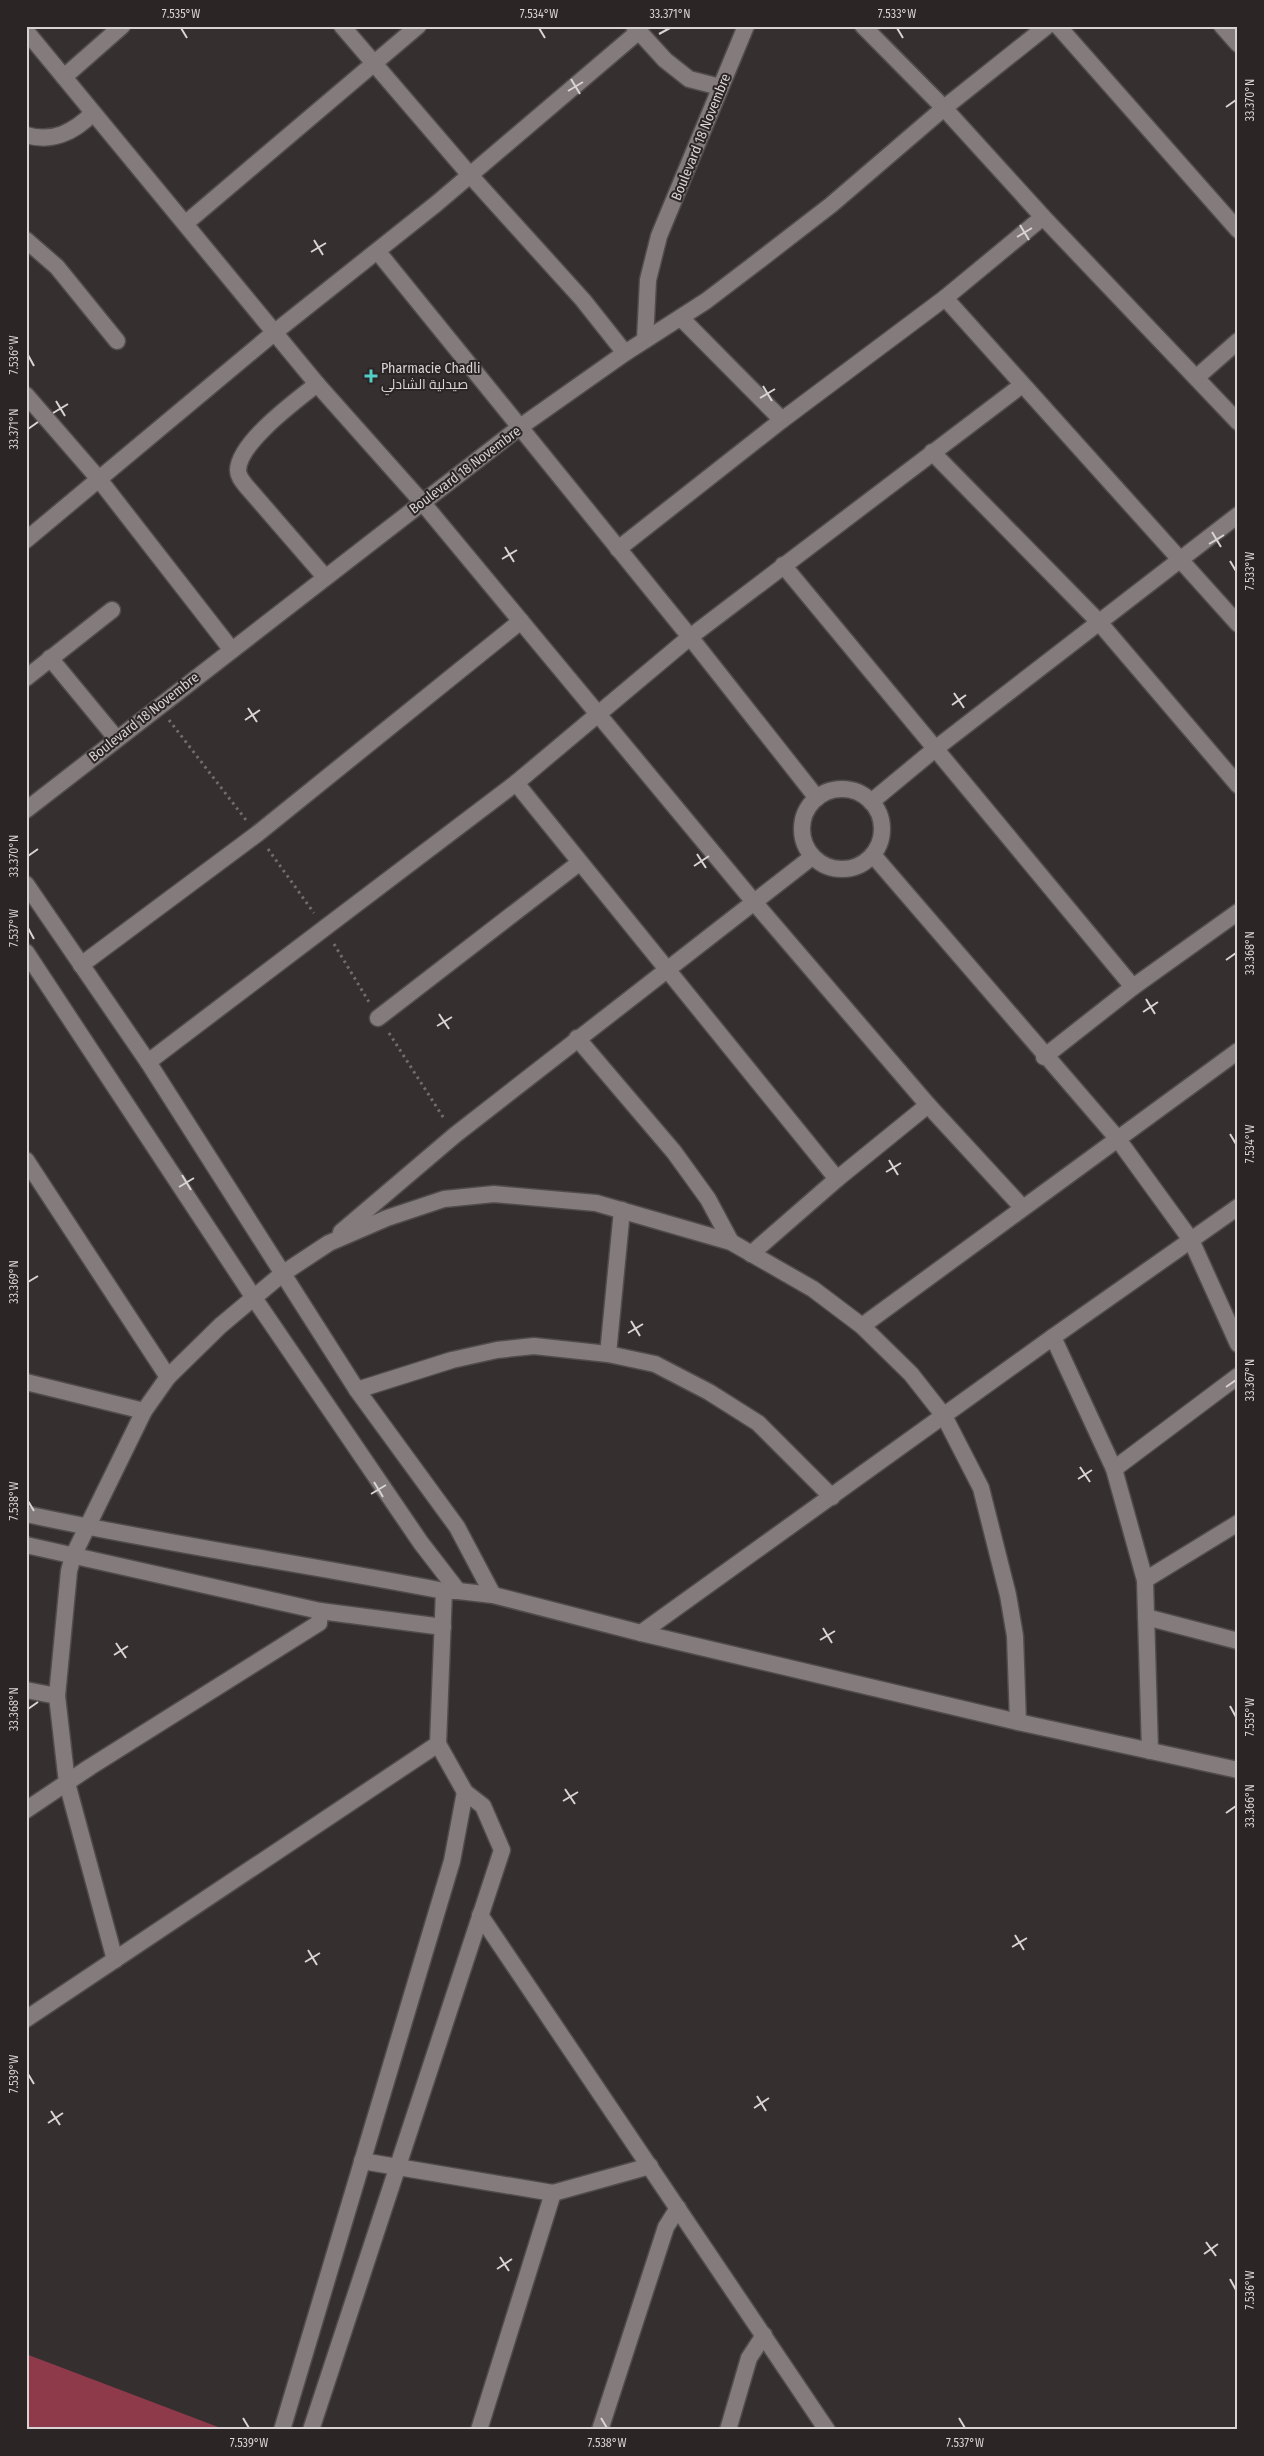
<svg xmlns="http://www.w3.org/2000/svg" width="1264" height="2456" viewBox="0 0 1264 2456" font-family="'Fira Sans Condensed',Cairo,sans-serif">
<style>
.green{fill:#8e3a4b}
.lines{fill:none;stroke-linecap:round;stroke-linejoin:round}
.minor-casing{stroke:#514c4c;stroke-width:19}
.path{stroke:#726d6d;stroke-width:3;stroke-dasharray:2.5 4;stroke-linecap:butt}
.minor{stroke:#837b7c;stroke-width:16}
.ticks{fill:none;stroke:#d8d3d4;stroke-width:2}
.poi-dot{fill:#54cdc7;stroke:#2b2525;stroke-width:2}
.labels{text-anchor:middle;dominant-baseline:central;stroke-width:4;stroke-linejoin:round;paint-order:stroke}
.street-label{font-size:14px;fill:#d8d3d4;stroke:#2b2525}
.poi-label{font-size:14px;fill:#d8d3d4;stroke:#2b2525;text-anchor:start}
.neatline{fill:none;stroke:#d8d3d4;stroke-width:2}
.ticks-label{font-size:12px;text-anchor:middle;fill:#d8d3d4}
</style>
<rect width="100%" height="100%" fill="#352f2f"/>
<polygon class="green" points="26,2354 226,2430 26,2430"/>
<g class="lines">
<defs>
<g id="minor">
<polyline points="342,26 469,174 583,300 625,353"/>
<polyline points="634,26 665,60 689,79 720,87"/>
<polyline points="863,26 944,108 1043,217 1238,422"/>
<polyline points="1058,26 1238,230"/>
<polyline points="1222,26 1238,44"/>
<polyline points="26,31 317,384 422,502 754,902 928,1105 1022,1207"/>
<polyline points="64,77 122,26"/>
<path d="M26,135C53,143 74,132 93,113"/>
<polyline points="186,223 418,26"/>
<polyline points="26,240 57,267 117,341"/>
<polyline points="378,252 690,637 817,798"/>
<polyline points="945,298 1238,624"/>
<polyline points="681,318 782,420"/>
<polyline points="645,340 648,280 659,236 746,26"/>
<polyline points="1197,377 1238,341"/>
<path d="M317,384C297,400 239,442 238,470C238,477 243,482 247,487L325,577"/>
<polyline points="26,395 98,478 231,649"/>
<polyline points="932,452 1098,621 1238,785"/>
<polyline points="26,540 275,332 436,204 638,32"/>
<polyline points="618,549 782,420 945,298 1043,217"/>
<polyline points="783,565 1133,987"/>
<polyline points="50,658 116,738"/>
<polyline points="26,678 112,610"/>
<polyline points="516,783 837,1179"/>
<circle cx="842" cy="829" r="40"/>
<polyline points="871,802 935,749 1238,515"/>
<polyline points="26,810 520,427 625,353 706,301 752,266 831,205 944,108 1047,26"/>
<polyline points="873,855 1117,1138 1191,1240 1238,1344"/>
<polyline points="26,884 148,1062 357,1390 457,1527 493,1595"/>
<polyline points="26,952 254,1298 421,1543 458,1591"/>
<polyline points="81,965 257,834 521,621"/>
<polyline points="378,1018 579,863"/>
<polyline points="577,1038 674,1152 708,1199 731,1242"/>
<polyline points="1044,1057 1133,987 1238,912"/>
<polyline points="148,1062 516,783 690,637 1022,385"/>
<polyline points="26,1160 168,1377"/>
<polyline points="341,1232 455,1135 812,857"/>
<polyline points="751,1254 837,1179 928,1105"/>
<polyline points="862,1326 1238,1051"/>
<polyline points="1053,1337 1114,1469 1145,1580 1150,1751"/>
<polyline points="608,1354 622,1210"/>
<polyline points="26,1382 144,1411"/>
<polyline points="357,1390 452,1360 497,1350 534,1346 608,1354 655,1364 709,1392 758,1423 832,1497"/>
<polyline points="1114,1469 1238,1376"/>
<path d="M26,1514C165,1544 305,1564 444,1591H458L493,1595L641,1633L1018,1722L1238,1770"/>
<polyline points="26,1545 320,1611 443,1627"/>
<polyline points="1145,1580 1238,1523"/>
<polyline points="1146,1617 1238,1641"/>
<polyline points="641,1633 1053,1337 1238,1207"/>
<polyline points="26,1690 57,1696 69,1571 73,1556 144,1411 168,1377 220,1326 282,1274 329,1243 387,1218 444,1199 494,1194 596,1203 731,1242 813,1289 862,1326 911,1374 944,1416 981,1488 1008,1595 1015,1636 1018,1722"/>
<polyline points="57,1696 67,1783 115,1960"/>
<polyline points="26,1810 90,1767 319,1623 320,1611"/>
<polyline points="480,1915 827,2430"/>
<polyline points="26,2019 438,1744 444,1591"/>
<polyline points="362,2161 553,2193 479,2430"/>
<polyline points="553,2193 650,2166"/>
<polyline points="282,2430 452,1861 465,1792"/>
<polyline points="311,2430 502,1850 483,1806 465,1792 438,1744"/>
<polyline points="600,2430 666,2227 678,2208"/>
<polyline points="728,2430 749,2358 764,2335"/>
</g>
</defs>
<use href="#minor" class="minor-casing"/>
<g class="path">
<polyline points="169,720 246,820"/>
<polyline points="268,849 314,913"/>
<polyline points="334,944 369,1002"/>
<polyline points="389,1033 445,1120"/>
</g>
<use href="#minor" class="minor"/>
</g>
<path class="ticks" d="M181,28L187,38M539,28L545,38M897,28L903,38M659,34L670,28M571,79L580,94M568,91L583,82M1226,107L1236,100M1020,225L1029,240M1017,237L1032,228M314,240L323,255M311,252L326,243M28,355L34,366M763,386L772,401M760,398L775,389M56,401L65,416M53,413L68,404M28,429L38,422M1212,532L1221,547M1209,544L1224,535M505,547L514,562M502,559L517,550M1230,561L1236,571M954,693L964,708M952,705L966,695M248,708L257,722M245,720L260,710M697,854L706,868M28,856L38,849M694,866L709,856M28,928L34,939M1226,960L1236,953M1146,999L1155,1014M1143,1012L1158,1002M439,1014L449,1029M437,1026L452,1017M1230,1134L1236,1144M889,1160L898,1175M886,1172L901,1163M182,1175L191,1190M179,1187L194,1178M28,1282L38,1276M631,1321L640,1336M628,1333L643,1324M1226,1387L1236,1380M1080,1467L1090,1482M1078,1479L1092,1470M374,1482L383,1497M371,1494L386,1485M28,1501L34,1511M823,1628L832,1643M820,1640L835,1631M116,1643L126,1658M114,1655L128,1646M1230,1706L1236,1717M28,1709L38,1702M565,1789L575,1804M563,1801L578,1792M1226,1813L1236,1806M1015,1935L1024,1950M1012,1947L1027,1938M308,1950L317,1965M305,1962L320,1953M28,2074L34,2084M757,2096L766,2111M754,2108L769,2098M51,2111L60,2125M48,2123L63,2113M1206,2242L1216,2256M1204,2254L1218,2244M500,2257L509,2271M497,2269L512,2259M1230,2279L1236,2290M243,2418L249,2428M601,2418L607,2428M959,2418L965,2428"/>
<path class="poi-dot" d="M368.5 368.5h5v5h5v5h-5v5h-5v-5h-5v-5h5z"/>
<g class="labels">
<g class="street-label">
<text transform="translate(701 137) rotate(-68)">Boulevard 18 Novembre</text>
<text transform="translate(465 470) rotate(-37)">Boulevard 18 Novembre</text>
<text transform="translate(144 717) rotate(-38)">Boulevard 18 Novembre</text>
</g>
<g class="poi-label">
<text x="381" y="368">Pharmacie Chadli<tspan x="381" dy="16">صيدلية الشادلي</tspan></text>
</g>
</g>
<rect width="1264" height="2456" fill="none" stroke="#2b2525" stroke-width="55"/>
<rect x="28" y="28" width="1208" height="2400" class="neatline"/>
<g class="ticks-label">
<text x="181" y="18">7.535°W</text>
<text x="539" y="18">7.534°W</text>
<text x="670" y="18">33.371°N</text>
<text x="897" y="18">7.533°W</text>
<text transform="translate(1250 100) rotate(-90)" y="4">33.370°N</text>
<text transform="translate(14 355) rotate(-90)" y="4">7.536°W</text>
<text transform="translate(14 429) rotate(-90)" y="4">33.371°N</text>
<text transform="translate(1250 571) rotate(-90)" y="4">7.533°W</text>
<text transform="translate(14 856) rotate(-90)" y="4">33.370°N</text>
<text transform="translate(14 928) rotate(-90)" y="4">7.537°W</text>
<text transform="translate(1250 953) rotate(-90)" y="4">33.368°N</text>
<text transform="translate(1250 1144) rotate(-90)" y="4">7.534°W</text>
<text transform="translate(14 1282) rotate(-90)" y="4">33.369°N</text>
<text transform="translate(1250 1380) rotate(-90)" y="4">33.367°N</text>
<text transform="translate(14 1501) rotate(-90)" y="4">7.538°W</text>
<text transform="translate(14 1709) rotate(-90)" y="4">33.368°N</text>
<text transform="translate(1250 1717) rotate(-90)" y="4">7.535°W</text>
<text transform="translate(1250 1806) rotate(-90)" y="4">33.366°N</text>
<text transform="translate(14 2074) rotate(-90)" y="4">7.539°W</text>
<text transform="translate(1250 2290) rotate(-90)" y="4">7.536°W</text>
<text x="249" y="2447">7.539°W</text>
<text x="607" y="2447">7.538°W</text>
<text x="965" y="2447">7.537°W</text>
</g>
</svg>
